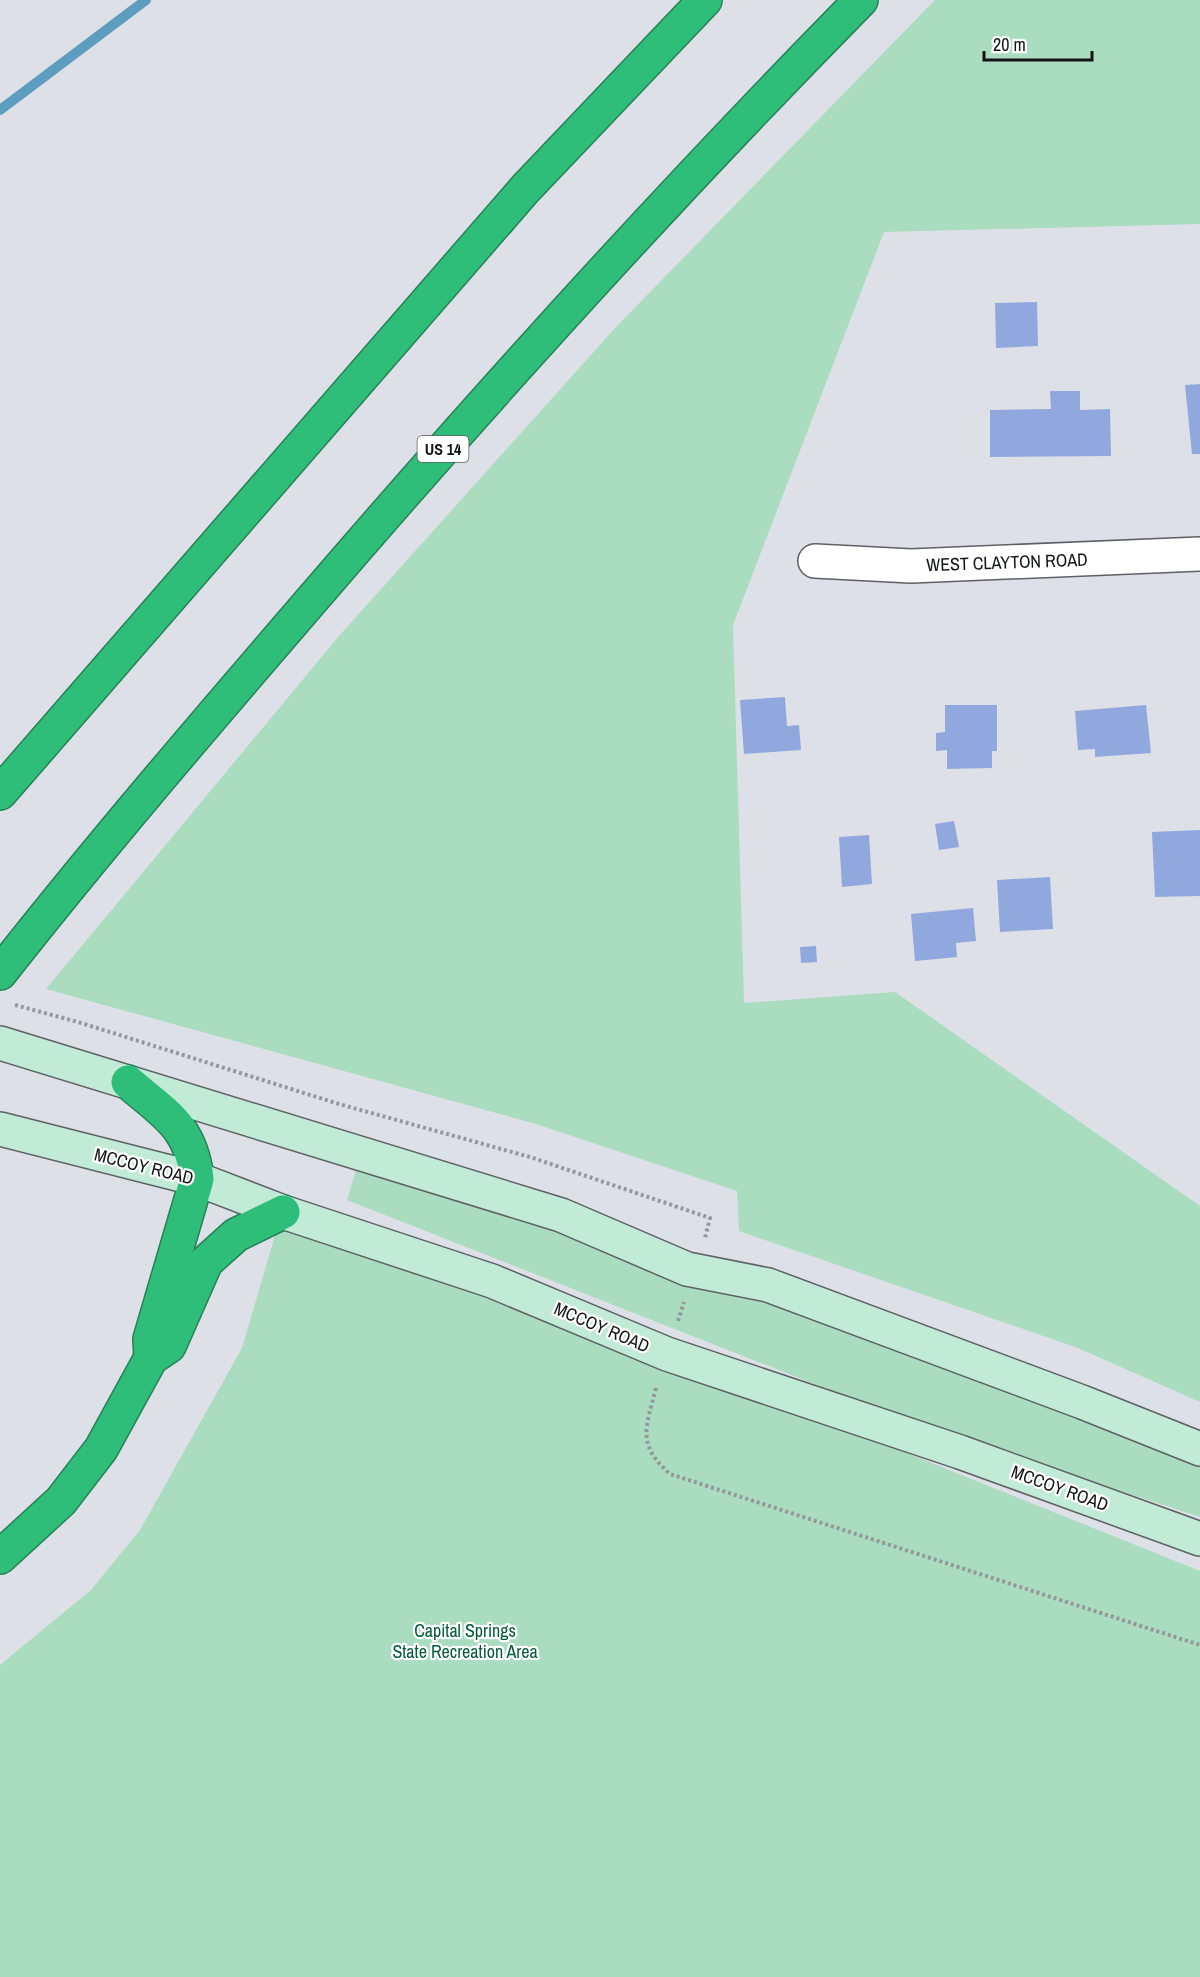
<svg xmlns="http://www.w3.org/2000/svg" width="1200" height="1977" viewBox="0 0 1200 1977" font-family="'Archivo Narrow',sans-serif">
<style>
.green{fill:#aadcc0}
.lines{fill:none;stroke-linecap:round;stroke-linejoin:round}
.stream{stroke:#5d9ec0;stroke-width:10}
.building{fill:#91a8df}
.street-casing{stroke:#5d6065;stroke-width:36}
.secondary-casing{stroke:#5d6065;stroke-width:36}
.highway-casing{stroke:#258257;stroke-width:36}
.path{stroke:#95979c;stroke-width:4;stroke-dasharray:3 3;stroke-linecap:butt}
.street{stroke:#fff;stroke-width:33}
.secondary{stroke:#c1ebd7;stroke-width:33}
.highway{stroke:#2fbd7a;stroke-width:33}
.labels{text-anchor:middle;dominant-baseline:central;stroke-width:4.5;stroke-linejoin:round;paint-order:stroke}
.shield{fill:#fff;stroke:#5a5a5c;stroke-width:1.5}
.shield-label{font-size:16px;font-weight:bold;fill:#131416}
.street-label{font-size:18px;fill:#131416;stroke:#fff}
.park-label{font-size:18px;fill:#055a39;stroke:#fff}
</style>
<rect width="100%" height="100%" fill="#dde0e6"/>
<g class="green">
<polygon points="935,0 1200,0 1200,224 884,232 733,625 744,1003 895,992 1200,1206 1200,1402 1078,1348 739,1231 737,1191 536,1124 46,989 339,636 616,327"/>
<polygon points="361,1153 1200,1451 1200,1517 916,1424 347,1200"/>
<polygon points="297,1229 333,1237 763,1395 1200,1571 1200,1977 0,1977 0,1665 91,1590 140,1530 242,1348 276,1232"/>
</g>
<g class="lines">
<polyline class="stream" points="0,110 146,0"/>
</g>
<g class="building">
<polygon points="1037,302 1038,346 996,348 995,303"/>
<polygon points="1200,384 1200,454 1192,454 1185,385"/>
<polygon points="1050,391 1080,391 1080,410 1110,409 1111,456 990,457 990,410 1051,409"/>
<polygon points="785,697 787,726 799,725 801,750 744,754 740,700"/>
<polygon points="945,705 997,705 997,751 992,751 992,768 947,769 947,750 936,751 936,733 945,732"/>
<polygon points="1146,705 1151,753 1095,757 1095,749 1078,750 1075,711"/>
<polygon points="954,821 959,847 939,850 935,824"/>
<polygon points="1200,830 1200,896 1155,897 1152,832"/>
<polygon points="869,835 872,884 842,887 839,837"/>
<polygon points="1050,877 1053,929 1000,932 997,880"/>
<polygon points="973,908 976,941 956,943 957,957 915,961 911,914"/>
<polygon points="816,946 817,962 801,963 800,947"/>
</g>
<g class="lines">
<defs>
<polyline id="street" points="815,561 911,566 1200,554"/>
<g id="secondary">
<polyline points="0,1043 561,1215 687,1269 768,1285 1082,1402 1200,1449"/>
<polyline points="0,1129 197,1179 283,1212 492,1281 667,1354 960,1452 1200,1539"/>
</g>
<g id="highway">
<polyline points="0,793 526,188 705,0"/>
<path d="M0,973C100,846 205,724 310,602C487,396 670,194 861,0"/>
<path d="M128,1082C165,1114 191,1126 197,1179L150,1339L151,1358"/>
<polyline points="0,1557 61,1501 101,1449 151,1358 169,1346 206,1262 236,1235 283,1212"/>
</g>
</defs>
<use href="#street" class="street-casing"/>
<use href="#secondary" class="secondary-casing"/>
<use href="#highway" class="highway-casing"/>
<g class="path">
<polyline points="15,1005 78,1022 339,1104 530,1157 710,1218 705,1238"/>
<polyline points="678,1321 684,1302"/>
<path d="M656,1388C646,1428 636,1444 670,1474L1200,1645"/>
</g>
<use href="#street" class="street"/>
<use href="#secondary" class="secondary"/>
<use href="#highway" class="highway"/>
</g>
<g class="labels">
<rect class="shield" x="417.5" y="436" width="51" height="26" rx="4.5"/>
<g class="shield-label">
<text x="443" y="449">US 14</text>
</g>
<g class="street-label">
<text transform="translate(1007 562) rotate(-2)">WEST CLAYTON ROAD</text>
<text transform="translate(144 1166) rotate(14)">MCCOY ROAD</text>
<text transform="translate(602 1327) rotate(23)">MCCOY ROAD</text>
<text transform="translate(1060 1488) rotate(20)">MCCOY ROAD</text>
</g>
<g class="park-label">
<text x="465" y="1630">Capital Springs<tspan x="465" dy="21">State Recreation Area</tspan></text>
</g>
</g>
<path d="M984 51v9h108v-9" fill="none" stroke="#131416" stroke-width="3"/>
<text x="993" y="51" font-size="18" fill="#131416" stroke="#ffffff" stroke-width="4.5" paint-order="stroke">20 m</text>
</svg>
